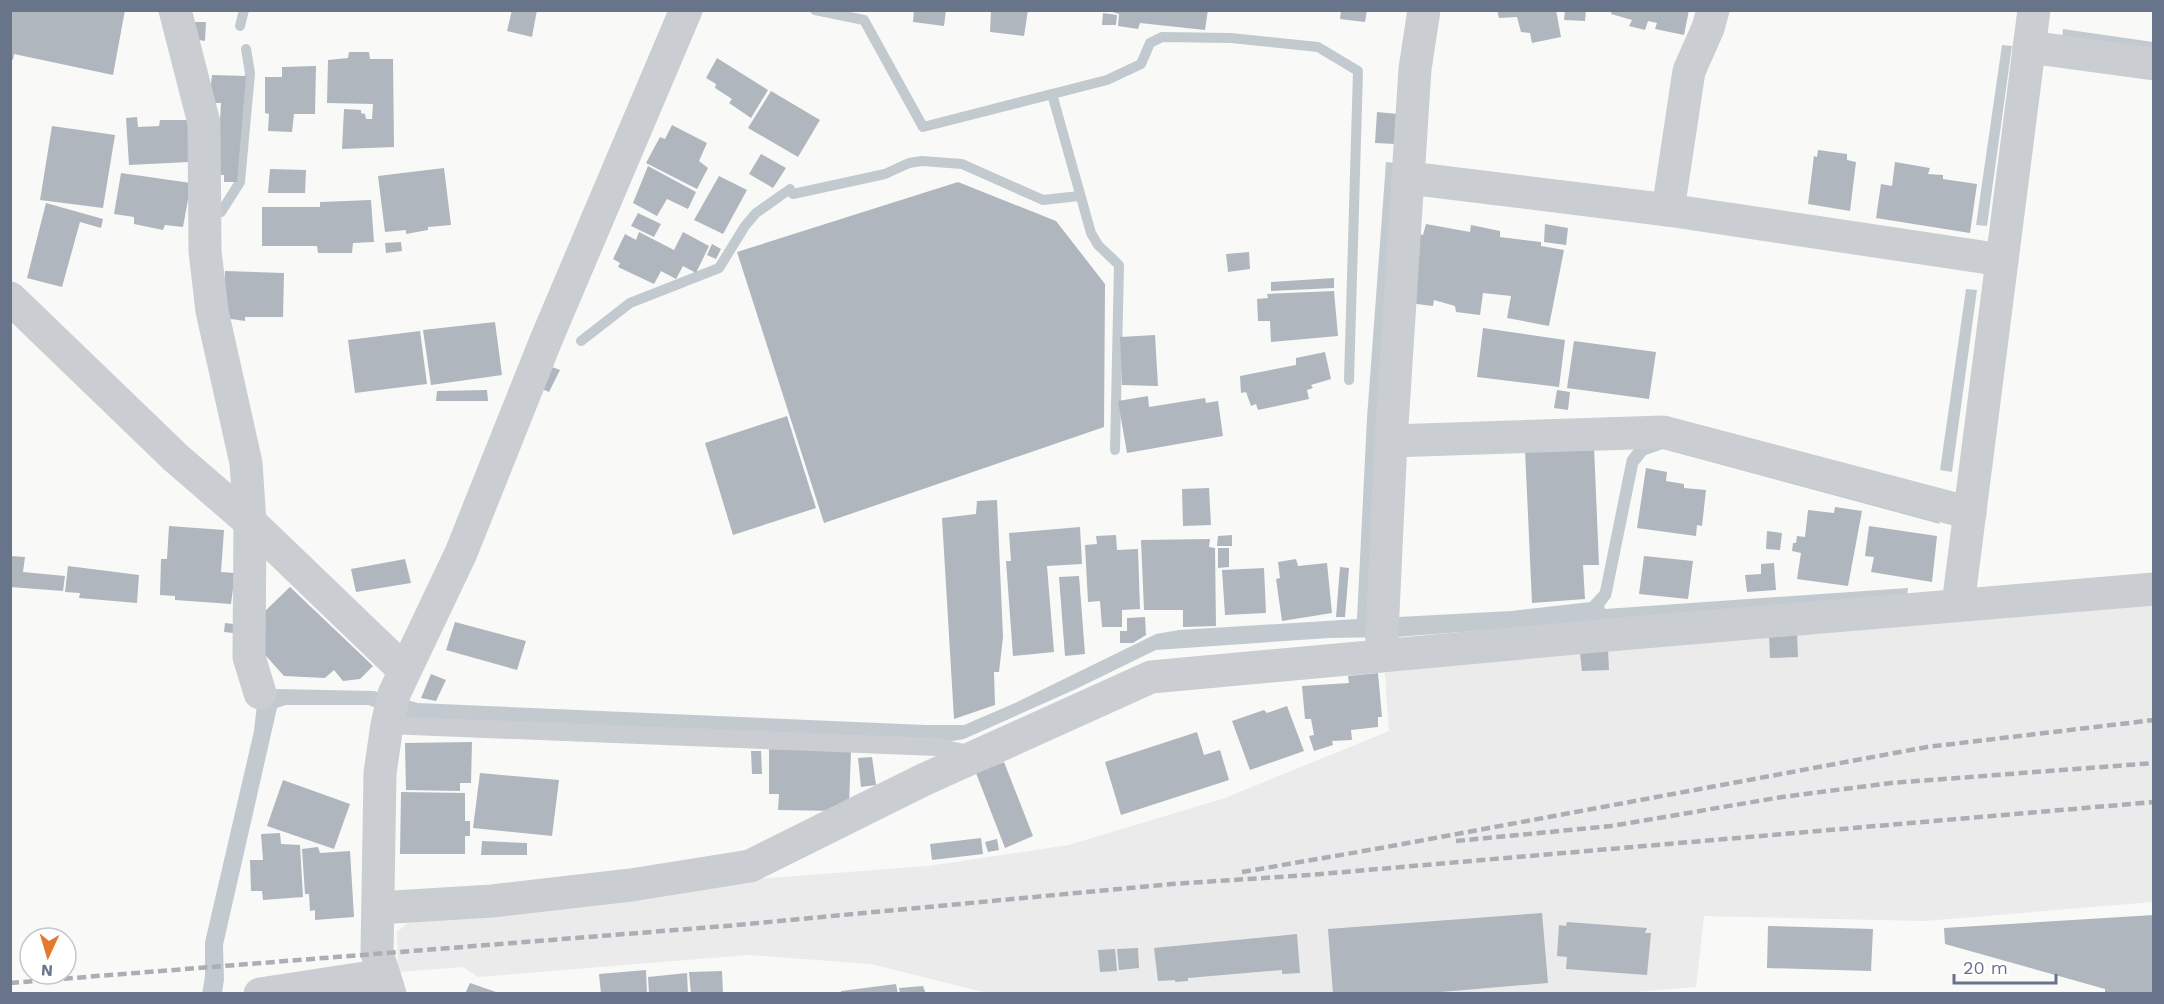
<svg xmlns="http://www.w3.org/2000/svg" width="2164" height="1004" viewBox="0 0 2164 1004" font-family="'Work Sans',sans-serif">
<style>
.built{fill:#eaebea}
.water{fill:#c2cad0}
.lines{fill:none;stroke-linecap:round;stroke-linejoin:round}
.stream{stroke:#c2cad0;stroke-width:10}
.building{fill:#b0b6be}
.service{stroke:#cacdd1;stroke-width:18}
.minor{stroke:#cacdd1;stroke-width:33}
.rail{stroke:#aaaeb5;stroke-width:4.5;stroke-dasharray:9 4.5;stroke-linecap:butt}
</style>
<rect width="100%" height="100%" fill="#f9faf7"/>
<polygon class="built" points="2153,601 2153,902 1925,921 1704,916 1696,987 1610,994 987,993 871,964 748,955 478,977 463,967 398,972 397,932 415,917 756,879 928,866 1069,845 1225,798 1389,731 1384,663"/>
<g class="water">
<polygon points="2063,29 2153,42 2153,51 2062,39"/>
<polygon points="2002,45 2012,46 1987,226 1976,225"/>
<polygon points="1386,162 1397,163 1398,617 1511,611 1590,602 1600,591 1627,458 1634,449 1643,444 1933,508 1940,524 1663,449 1646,455 1638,465 1611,597 1604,606 1605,609 1908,588 1907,597 1397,637 1329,638 1156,650 1076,689 964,739 941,743 411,720 368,705 286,705 277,708 223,945 224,980 222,993 202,994 205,976 205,942 254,731 257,704 277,689 374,691 418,703 926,725 964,725 1015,703 1156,634 1179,630 1357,619 1367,418"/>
<polygon points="1966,289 1977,290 1952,472 1940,470"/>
</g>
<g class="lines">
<g class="stream">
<polyline points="815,10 864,20 923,127 1107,80 1141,64 1150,43 1162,37 1231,38 1318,47 1358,71 1349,380"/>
<polyline points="240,26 244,10"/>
<polyline points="1052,94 1091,233 1098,245 1119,265 1115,450"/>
<polyline points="793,194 885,174 909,163 922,161 962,164 1043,200 1079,196"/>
<polyline points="221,212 240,182 250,73 246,49"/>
<polyline points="581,341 630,303 719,268 745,226 756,213 790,189"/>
</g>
</g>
<g class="building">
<polygon points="10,10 125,10 113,75 14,54 13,60 10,59"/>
<polygon points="512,10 537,10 532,37 507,31"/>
<polygon points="914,10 946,10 944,26 913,22"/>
<polygon points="991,10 1028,10 1024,36 990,32"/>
<polygon points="1106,10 1208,10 1205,30 1140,23 1138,29 1118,26 1119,14"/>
<polygon points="1341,10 1367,10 1365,22 1340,19"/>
<polygon points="1497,10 1556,10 1561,37 1532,43 1530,33 1521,32 1517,17 1499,18"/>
<polygon points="1565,10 1586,10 1585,21 1564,20"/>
<polygon points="1612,10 1689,10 1684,35 1655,29 1657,23 1648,21 1645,30 1629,26 1632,20 1611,14"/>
<polygon points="1103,13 1117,15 1116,25 1102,25"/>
<polygon points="193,22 206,22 205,41 193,39"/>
<polygon points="349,52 369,52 370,59 393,59 394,147 342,149 344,109 361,110 361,113 365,114 366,119 372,119 373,104 327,103 328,60 348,58"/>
<polygon points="717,58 768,90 751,118 729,103 732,99 715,88 716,84 706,78"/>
<polygon points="316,66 315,114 294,114 292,132 268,131 269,114 265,113 265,77 282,77 282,67"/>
<polygon points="212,75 246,76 237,182 224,182 224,175 217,175 221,103 209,103"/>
<polygon points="771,91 820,120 798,157 748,128"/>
<polygon points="1377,112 1398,114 1396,144 1375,143"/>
<polygon points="137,117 138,127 159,126 160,120 188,120 189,162 129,165 126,118"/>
<polygon points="672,125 707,143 699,161 708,168 697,189 646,163 660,137 665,139"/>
<polygon points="52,126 115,135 103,208 40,200"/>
<polygon points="1818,150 1847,154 1847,160 1856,162 1850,211 1808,204 1814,156 1817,157"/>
<polygon points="761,154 786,168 773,188 749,174"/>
<polygon points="1895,162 1930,168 1928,174 1943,175 1943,179 1977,184 1970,233 1876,218 1881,184 1892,186"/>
<polygon points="648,166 696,192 688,209 667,199 657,216 633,203"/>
<polygon points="444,168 451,225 428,227 428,230 406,234 406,230 385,232 378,176"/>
<polygon points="270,169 306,170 305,193 268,193"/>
<polygon points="121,173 191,183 183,227 165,225 163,230 134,224 134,217 114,214"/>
<polygon points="719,176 747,190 723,234 694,220"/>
<polygon points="958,182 1056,221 1105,284 1104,427 824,523 737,252"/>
<polygon points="371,200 374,242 353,243 352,253 318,253 317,246 262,246 262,207 320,207 320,202"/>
<polygon points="46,203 103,219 101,228 80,222 62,287 27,278"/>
<polygon points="638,213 661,224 654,237 631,226"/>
<polygon points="1426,224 1470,232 1471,225 1500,231 1500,237 1541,242 1541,246 1564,250 1549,326 1507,318 1511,296 1483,293 1480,315 1456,312 1455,306 1434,300 1433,306 1409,303 1417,233 1423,235"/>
<polygon points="1545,224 1568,228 1566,245 1544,242"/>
<polygon points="639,232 674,250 683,232 709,246 696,273 683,266 676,279 661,271 654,284 618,267 620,263 613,259 625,234 636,240"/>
<polygon points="401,242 402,251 386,253 385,243"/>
<polygon points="712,244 721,249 716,259 707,255"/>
<polygon points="1249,252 1250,269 1228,272 1226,254"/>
<polygon points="225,271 284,273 283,317 245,317 245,321 224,318"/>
<polygon points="1334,278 1334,288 1271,291 1271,282"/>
<polygon points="1334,291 1338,336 1271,342 1270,321 1258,321 1257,299 1268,298 1267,294"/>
<polygon points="495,322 502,375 431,385 423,330"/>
<polygon points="1483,328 1565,340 1559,387 1477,377"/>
<polygon points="420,331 427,384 355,393 348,340"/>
<polygon points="1155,335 1158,386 1122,385 1120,337"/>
<polygon points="1574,341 1656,352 1649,399 1567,388"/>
<polygon points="1325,352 1331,379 1311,385 1313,388 1307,390 1309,399 1258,410 1256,404 1251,406 1246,392 1241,393 1240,376 1296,365 1296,358"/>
<polygon points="552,367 560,370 549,392 542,389"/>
<polygon points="487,390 488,401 436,401 437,391"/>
<polygon points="1557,390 1570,392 1568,410 1554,408"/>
<polygon points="1148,396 1149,407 1205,398 1206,403 1218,401 1223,436 1127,453 1118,401"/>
<polygon points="787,416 816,508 733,535 705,443"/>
<polygon points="1594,446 1599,565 1583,565 1585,599 1532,603 1525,449"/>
<polygon points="1646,468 1667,472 1666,481 1684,484 1684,488 1706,490 1702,526 1697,525 1696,536 1637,528"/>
<polygon points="1209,488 1211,525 1183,526 1182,489"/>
<polygon points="997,500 1003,637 999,672 994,672 995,705 954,719 942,518 976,514 977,501"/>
<polygon points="1835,507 1862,511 1848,586 1797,579 1801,553 1792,551 1793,543 1796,543 1797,536 1805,537 1808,510 1834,513"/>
<polygon points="169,526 224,530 221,572 235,573 231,604 175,600 175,596 160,595 161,559 167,559"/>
<polygon points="1869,526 1937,536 1932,582 1871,572 1874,557 1865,556"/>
<polygon points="1080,527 1082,564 1047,566 1054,652 1013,656 1006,561 1011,561 1009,533"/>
<polygon points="1767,531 1782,533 1780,550 1766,549"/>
<polygon points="1116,535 1117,550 1138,549 1140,609 1122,610 1122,627 1102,627 1100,601 1088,602 1085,545 1097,544 1096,536"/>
<polygon points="1232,535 1232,546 1217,546 1218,536"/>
<polygon points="1210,539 1209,547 1215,548 1216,626 1183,627 1183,610 1144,610 1141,540"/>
<polygon points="1218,548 1229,548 1229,567 1218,568"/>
<polygon points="10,556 25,557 23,572 65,576 63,591 10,587"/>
<polygon points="1644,556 1693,561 1688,599 1639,594"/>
<polygon points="405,559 411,583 356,592 351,569"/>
<polygon points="1296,559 1298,566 1327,563 1332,613 1282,621 1276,579 1280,578 1278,562"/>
<polygon points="1774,563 1776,590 1747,592 1745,575 1761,574 1761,564"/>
<polygon points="68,566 139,575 137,603 79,598 80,593 65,592"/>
<polygon points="1340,567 1349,568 1345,617 1336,617"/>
<polygon points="1264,568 1266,613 1225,615 1222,570"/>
<polygon points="1079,576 1085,654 1065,656 1059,577"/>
<polygon points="290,587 373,666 360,679 343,681 334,670 325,678 284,676 259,648 262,614"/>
<polygon points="1145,617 1146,635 1133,643 1120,643 1120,631 1127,631 1127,618"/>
<polygon points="455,622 526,641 517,670 446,650"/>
<polygon points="225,623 234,624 233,633 224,632"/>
<polygon points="1797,633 1798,657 1770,658 1769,634"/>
<polygon points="1608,651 1609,670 1582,671 1580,653"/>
<polygon points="1378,673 1382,717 1378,717 1378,727 1351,730 1352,740 1332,741 1333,745 1314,751 1309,736 1314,735 1311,719 1305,719 1302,686 1349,683 1348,676"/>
<polygon points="431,674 446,680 436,701 421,698"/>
<polygon points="1287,706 1304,751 1250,770 1232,721 1264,710 1267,713"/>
<polygon points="1197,732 1204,755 1220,750 1229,780 1121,815 1105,762"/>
<polygon points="472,742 471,783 460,783 460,791 406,790 405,743"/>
<polygon points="769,749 851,751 849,805 840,811 778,810 779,794 769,794"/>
<polygon points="751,751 761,751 762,774 752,774"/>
<polygon points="872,757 876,785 861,787 858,758"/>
<polygon points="1004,762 1033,836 1005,848 976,773"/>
<polygon points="480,773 559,780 552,836 473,828"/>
<polygon points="283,780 350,804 334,849 267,826"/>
<polygon points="401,792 465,793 465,821 470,821 470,836 465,836 465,854 400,854"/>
<polygon points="280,833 281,844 300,845 303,897 263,900 262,891 251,891 250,860 263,860 261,834"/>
<polygon points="981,838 983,854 932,860 930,844"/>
<polygon points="997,839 999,850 988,852 985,842"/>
<polygon points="482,841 527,843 527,855 481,855"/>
<polygon points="318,847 320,853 350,851 354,917 315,920 315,910 310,911 309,894 305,894 302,849"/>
<polygon points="1542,913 1548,983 1417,994 1333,994 1328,929"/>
<polygon points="2154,915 2154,994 2105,994 2105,989 1945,944 1944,928"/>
<polygon points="1567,922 1647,928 1645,933 1651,933 1647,975 1566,969 1567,957 1557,956 1559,925 1566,926"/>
<polygon points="1768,926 1873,929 1871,971 1767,968"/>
<polygon points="1297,934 1300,973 1282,974 1282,970 1188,978 1188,981 1175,982 1175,980 1158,981 1154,948"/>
<polygon points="1138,948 1139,968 1119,970 1117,949"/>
<polygon points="1115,949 1117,971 1100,972 1098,950"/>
<polygon points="646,970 647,994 601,994 599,974"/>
<polygon points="722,971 723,994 691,994 689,972"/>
<polygon points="687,973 688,994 649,994 648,977"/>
<polygon points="470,983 499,993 499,994 465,994"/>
<polygon points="896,984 898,994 841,994 841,991"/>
<polygon points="923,986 926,994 900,994 899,988"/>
</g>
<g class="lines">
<polyline class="service" points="387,725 936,747 973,755"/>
<g class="minor">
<polyline points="175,10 204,123 205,251 212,311 246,463 250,522 249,657 260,693"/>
<polyline points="2029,47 2154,64"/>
<polyline points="1409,178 1668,210 2002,260"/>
<polyline points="1668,210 1689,71 1708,28 1713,10"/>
<polyline points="10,298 176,458 250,522 404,670"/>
<polyline points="1391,441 1663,432 1970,513"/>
<polyline points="1958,605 2034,10"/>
<polyline points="1381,656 1391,441 1415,69 1424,10"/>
<polyline points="378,908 492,901 631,885 750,866 923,780 1151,677 1620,634 2154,589"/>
<polyline points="260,994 384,975"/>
<polyline points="390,994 377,953 380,773 387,725 394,694 461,553 546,340 686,10"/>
</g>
<g class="rail">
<polyline points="1456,841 1611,826 1782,797 1891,783 2154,763"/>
<polyline points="1242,872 1381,848 1927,747 2154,720"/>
<polyline points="10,983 726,926 1172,884 1309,875 2154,802"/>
</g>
</g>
<rect width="2164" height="1004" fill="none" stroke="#687489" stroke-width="24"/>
<g transform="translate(48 956) rotate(184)"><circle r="28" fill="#ffffff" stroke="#c3c7d0" stroke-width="1.5"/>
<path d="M0-4.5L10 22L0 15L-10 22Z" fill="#e57a2c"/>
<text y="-9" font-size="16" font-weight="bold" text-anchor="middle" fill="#687489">N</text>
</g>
<path d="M1954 974v9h102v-9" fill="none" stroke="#687489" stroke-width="3"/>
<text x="1963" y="974" font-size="18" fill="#687489" stroke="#ffffff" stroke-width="4.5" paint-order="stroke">20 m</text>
</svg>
